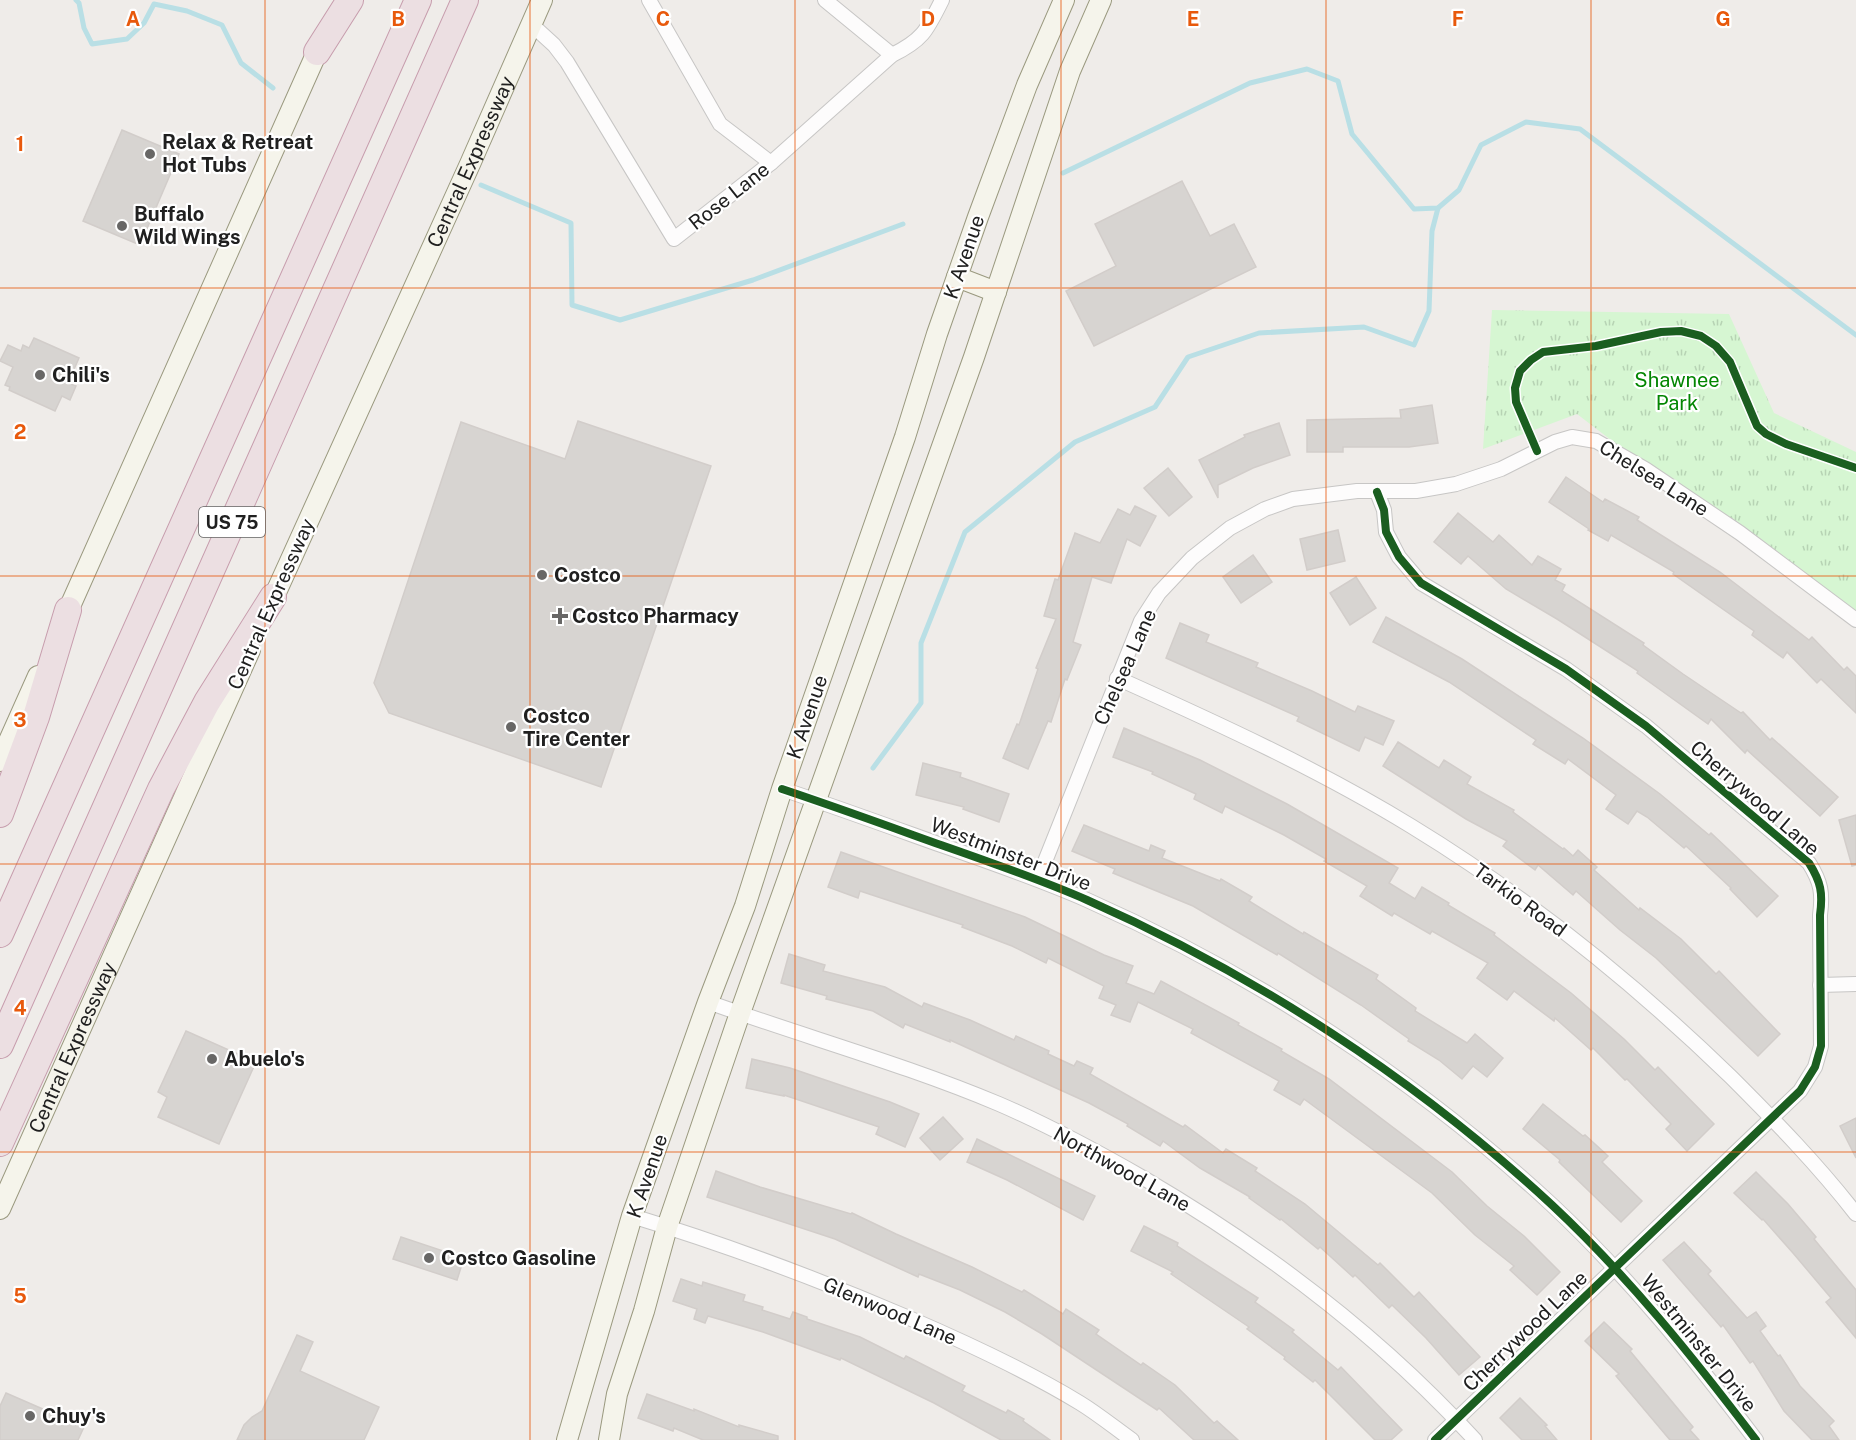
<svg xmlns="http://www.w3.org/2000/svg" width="1856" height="1440" viewBox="0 0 1856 1440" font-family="'Public Sans',sans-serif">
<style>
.park{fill:url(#park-tufts)}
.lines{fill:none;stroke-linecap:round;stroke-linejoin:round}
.stream{stroke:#b9dfe5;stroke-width:5}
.building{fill:#d7d4d1;stroke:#d2cdca;stroke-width:1.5}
.minor-casing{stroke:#c7c6c5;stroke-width:16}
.secondary-casing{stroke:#9a997f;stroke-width:22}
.motorway-casing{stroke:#c79dad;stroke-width:28}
.minor{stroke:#fdfcfc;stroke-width:14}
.secondary{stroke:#f5f4eb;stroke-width:20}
.motorway{stroke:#ecdfe2;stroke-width:26}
.cycleway-casing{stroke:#fff;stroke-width:11}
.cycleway{stroke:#1b5e20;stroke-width:8}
.grid{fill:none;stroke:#e8590c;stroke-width:1.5;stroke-opacity:0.55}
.poi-dot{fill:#686766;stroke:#fff;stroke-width:2}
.labels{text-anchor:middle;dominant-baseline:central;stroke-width:4.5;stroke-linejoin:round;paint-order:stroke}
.shield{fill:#fff;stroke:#636363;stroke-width:1.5}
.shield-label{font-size:18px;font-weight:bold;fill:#202020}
.poi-label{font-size:20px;font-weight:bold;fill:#202020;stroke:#fff;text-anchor:start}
.street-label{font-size:20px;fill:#202020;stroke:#fff}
.park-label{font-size:20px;fill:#038602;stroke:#fff}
.grid-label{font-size:20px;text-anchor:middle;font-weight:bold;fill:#e8590c;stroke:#fff;stroke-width:4.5;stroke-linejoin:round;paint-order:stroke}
</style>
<defs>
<pattern id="park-tufts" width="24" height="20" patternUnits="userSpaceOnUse" patternTransform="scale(1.5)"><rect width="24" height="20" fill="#d6f6d2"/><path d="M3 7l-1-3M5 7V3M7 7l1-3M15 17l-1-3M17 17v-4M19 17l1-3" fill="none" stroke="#b7d3b4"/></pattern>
</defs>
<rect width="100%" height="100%" fill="#efece9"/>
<polygon class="park" points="1492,310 1729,314 1774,413 1856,452 1856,628 1577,414 1483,449"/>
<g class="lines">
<g class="stream">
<polyline points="76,0 79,3 84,28 92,44 127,39 144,23 154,4 187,11 222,25 241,63 273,88"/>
<polyline points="1063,173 1250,83 1307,69 1338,81 1352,134 1414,209 1438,208 1459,190 1481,145 1526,122 1580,129 1856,335"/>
<polyline points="481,185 571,223 572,305 620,320 753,280 903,224"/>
<polyline points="873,768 921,703 921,643 965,532 1075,442 1155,407 1188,357 1259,333 1364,327 1414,345 1429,311 1432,231 1438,208"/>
</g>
</g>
<g class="building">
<polygon points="122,130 179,154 140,245 83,221"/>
<polygon points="1182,181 1210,236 1234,224 1256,267 1094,346 1066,291 1116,266 1095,224"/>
<polygon points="34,338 79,358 68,383 76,386 70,400 62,396 55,411 9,390 10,387 5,385 13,367 0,361 8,345 21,351 23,345 29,348"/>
<polygon points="1432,405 1438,443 1409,447 1343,447 1343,452 1307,452 1307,420 1401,418 1400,410"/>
<polygon points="578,421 711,466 601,787 389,713 374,683 461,422 565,459"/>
<polygon points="1279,423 1290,455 1253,468 1218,485 1218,498 1199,460 1245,437 1244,435"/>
<polygon points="1168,468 1192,497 1169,516 1144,488"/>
<polygon points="1566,477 1603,502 1605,499 1639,517 1637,520 1720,572 1809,640 1812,637 1844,670 1847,667 1856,676 1856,713 1821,679 1817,683 1787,652 1783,658 1752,635 1754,631 1673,574 1674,572 1611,535 1608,541 1588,530 1589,529 1549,502"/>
<polygon points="1135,506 1156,516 1140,546 1127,539 1111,583 1092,577 1073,642 1081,645 1067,680 1065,679 1051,722 1048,721 1028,769 1003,758 1017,724 1019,725 1038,669 1036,668 1056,619 1044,616 1055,579 1058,580 1075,533 1100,543 1118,509 1130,515"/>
<polygon points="1458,513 1493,542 1499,535 1532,565 1538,556 1561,569 1555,580 1565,585 1562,591 1644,643 1643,645 1683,674 1741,713 1743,712 1770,740 1772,738 1838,797 1820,816 1747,750 1745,753 1711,719 1708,724 1637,673 1638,671 1557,619 1506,589 1468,556 1461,564 1434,542"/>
<polygon points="1338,530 1345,561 1307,570 1300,539"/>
<polygon points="1253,555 1272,582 1241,603 1223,577"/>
<polygon points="1356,577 1376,608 1350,625 1330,593"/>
<polygon points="1386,617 1462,659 1583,738 1660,794 1709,835 1711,833 1778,896 1757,917 1730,889 1731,888 1686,846 1684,848 1647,817 1637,811 1628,824 1606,809 1616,795 1568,759 1565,764 1533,744 1536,740 1449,682 1373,642"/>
<polygon points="1180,623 1209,635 1206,642 1258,663 1256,667 1312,691 1355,712 1358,706 1394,721 1383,745 1365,737 1359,751 1297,721 1299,717 1166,658"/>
<polygon points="1124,728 1200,760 1287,804 1398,868 1389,883 1415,899 1422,887 1449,903 1448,905 1495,933 1494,935 1571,993 1624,1039 1655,1070 1658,1067 1714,1124 1687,1151 1666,1129 1671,1124 1627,1079 1625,1080 1593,1048 1591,1050 1555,1018 1554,1021 1514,991 1507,1000 1477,978 1488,963 1432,931 1430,934 1394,913 1392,916 1360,896 1367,886 1324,861 1326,859 1284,835 1225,806 1222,813 1194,799 1196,794 1152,774 1153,772 1113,757"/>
<polygon points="1398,742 1439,768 1444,760 1471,777 1467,784 1514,810 1513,812 1563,849 1564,848 1573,856 1578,850 1597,867 1594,870 1639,910 1640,908 1681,939 1716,974 1719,971 1780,1034 1758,1056 1656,958 1620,930 1576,891 1573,895 1538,865 1535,870 1503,846 1507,841 1466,819 1383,766"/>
<polygon points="923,763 961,773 960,777 1009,794 999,822 963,809 964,807 916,795"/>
<polygon points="1856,815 1856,865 1852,866 1839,820"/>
<polygon points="1084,825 1149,851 1151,845 1165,851 1162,858 1220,881 1221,879 1252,897 1249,901 1303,934 1304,932 1378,975 1376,979 1416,1008 1415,1011 1467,1043 1475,1034 1503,1058 1487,1077 1473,1066 1462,1079 1439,1060 1408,1041 1409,1039 1361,1005 1278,953 1277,955 1193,906 1113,873 1115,869 1072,851"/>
<polygon points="841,852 1025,917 1104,955 1133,966 1126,983 1154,994 1161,981 1239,1023 1238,1025 1282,1049 1281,1051 1329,1079 1452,1172 1487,1206 1524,1236 1560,1272 1537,1295 1510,1270 1514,1266 1475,1235 1432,1193 1304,1099 1300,1105 1274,1090 1279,1081 1191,1033 1193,1029 1138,1002 1130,1022 1111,1015 1116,1005 1099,998 1104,986 1048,958 1046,963 1012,946 962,927 963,925 860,891 858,898 828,887"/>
<polygon points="789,954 825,965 823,971 885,987 922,1007 924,1003 970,1020 1014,1040 1016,1036 1049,1051 1048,1054 1074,1066 1077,1061 1093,1068 1090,1074 1183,1127 1185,1125 1223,1153 1226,1149 1257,1168 1255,1171 1305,1204 1378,1265 1380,1263 1414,1297 1419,1292 1480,1357 1459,1375 1426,1338 1392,1305 1389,1308 1355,1275 1353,1277 1320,1247 1318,1249 1281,1219 1280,1220 1249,1198 1250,1197 1200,1168 1163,1141 1160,1146 1127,1126 1128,1124 1089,1103 950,1040 950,1042 905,1024 903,1028 873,1011 826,999 827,996 781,983"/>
<polygon points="186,1031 256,1062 219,1144 158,1117 167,1097 158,1092"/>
<polygon points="752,1059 790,1068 890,1102 919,1114 905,1147 876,1134 879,1127 784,1095 784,1096 746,1088"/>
<polygon points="1543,1104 1583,1136 1585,1135 1608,1156 1602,1162 1642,1201 1621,1222 1559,1162 1560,1160 1523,1129"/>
<polygon points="943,1117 963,1139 940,1160 920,1138"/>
<polygon points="1856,1118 1856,1158 1840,1126"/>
<polygon points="977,1139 1095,1196 1083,1220 1007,1180 967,1162"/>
<polygon points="716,1171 760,1187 851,1214 852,1213 896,1234 972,1267 1022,1292 1024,1290 1063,1314 1066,1309 1099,1330 1096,1334 1141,1365 1143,1363 1175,1385 1214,1423 1217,1421 1238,1440 1194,1440 1159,1408 1157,1410 1042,1334 1005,1312 960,1290 919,1274 918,1277 835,1239 707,1197"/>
<polygon points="1756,1172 1788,1204 1816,1237 1814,1239 1856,1290 1856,1338 1826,1302 1831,1298 1793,1253 1763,1219 1762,1220 1734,1193"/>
<polygon points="1144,1226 1178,1243 1177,1246 1258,1298 1255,1302 1294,1330 1292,1332 1338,1370 1341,1367 1402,1430 1391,1440 1375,1440 1315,1380 1313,1382 1284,1359 1285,1357 1247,1329 1249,1327 1171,1274 1173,1272 1131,1251"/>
<polygon points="401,1237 464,1258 457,1280 393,1259"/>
<polygon points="1684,1242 1711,1271 1708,1274 1747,1318 1756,1312 1766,1326 1760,1331 1778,1356 1780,1355 1800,1386 1834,1421 1829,1426 1839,1440 1812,1440 1784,1411 1753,1361 1750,1363 1723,1325 1721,1327 1663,1260"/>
<polygon points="681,1279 702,1286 703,1282 745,1295 743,1301 763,1307 762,1310 790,1319 793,1312 807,1317 807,1319 860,1337 904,1359 906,1356 965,1386 962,1391 1006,1413 1008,1410 1024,1419 1023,1421 1050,1440 1001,1440 934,1403 841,1358 840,1360 763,1332 708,1316 705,1323 694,1319 697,1309 673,1301"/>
<polygon points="1604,1322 1632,1349 1630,1351 1693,1427 1690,1430 1699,1440 1670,1440 1616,1376 1619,1374 1585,1341"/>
<polygon points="297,1335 313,1342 300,1371 379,1407 364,1440 237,1440 244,1425 252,1417 262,1411"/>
<polygon points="6,1393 84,1427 78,1440 0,1440 0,1406"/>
<polygon points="647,1394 694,1411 694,1409 739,1427 739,1425 778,1436 778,1440 703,1440 674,1428 673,1431 638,1418"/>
<polygon points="1520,1398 1547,1425 1545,1426 1557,1440 1522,1440 1500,1418"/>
</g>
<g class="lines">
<defs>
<g id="minor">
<polyline points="649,0 720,124 771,163"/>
<polyline points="825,0 892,55"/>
<path d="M531,24L554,45L567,62L674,239L771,163L892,55C923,40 927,30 942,0"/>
<path d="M1377,492L1384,510L1386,532L1399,557L1421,583L1566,669L1646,726L1809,863C1821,882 1823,893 1820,915L1821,1046L1815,1067L1800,1091L1435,1440"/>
<path d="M1117,678C1217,723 1318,769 1411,826C1529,898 1632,981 1731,1077C1775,1121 1818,1165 1856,1214"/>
<path d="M782,789C836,807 888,826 941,845C990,862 1039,879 1087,900C1256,975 1416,1079 1552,1205C1628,1276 1693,1357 1756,1440"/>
<polyline points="1038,879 1141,621 1159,593 1192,558 1230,528 1265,509 1293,499 1357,491 1416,491 1456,484 1501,469 1555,442 1572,437 1596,441 1645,469 1740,533 1856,620"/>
<polyline points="1820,985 1856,984"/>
<path d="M708,1002C805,1037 904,1064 999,1104C1050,1126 1098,1152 1145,1179C1266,1250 1380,1336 1475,1440"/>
<path d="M632,1216C727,1245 818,1279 909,1318C967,1343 1026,1370 1080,1403C1098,1414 1115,1428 1132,1440"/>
</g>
<g id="secondary">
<polyline points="957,277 996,292"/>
<path id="s1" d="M268,610L470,164L542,0"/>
<polyline points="63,622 322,41"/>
<polyline points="0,761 38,676"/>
<path id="s2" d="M0,1209L250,650"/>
<polyline points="567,1440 632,1216 708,1002 745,906 782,789 905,437 937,334 978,217 1027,85 1064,0"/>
<polyline points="609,1440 617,1394 644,1311 667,1227 740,1013 974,357 1070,71 1101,0"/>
</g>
<g id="motorway">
<polyline points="317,52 350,0"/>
<polyline points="0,814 36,717 68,610"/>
<polyline points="0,934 418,0"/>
<polyline points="0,1045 465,0"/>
<polyline points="0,1143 161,789 207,702 273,597"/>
</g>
</defs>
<use href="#minor" class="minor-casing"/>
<use href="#secondary" class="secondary-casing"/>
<use href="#motorway" class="motorway-casing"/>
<use href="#minor" class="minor"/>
<use href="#secondary" class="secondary"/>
<use href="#motorway" class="motorway"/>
<defs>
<g id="cycleway">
<polyline points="1537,451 1516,402 1515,388 1520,371 1531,360 1543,352 1596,346 1661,332 1681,331 1701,336 1716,346 1730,362 1757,426 1766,434 1786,444 1856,468"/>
<path d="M1377,492L1384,510L1386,532L1399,557L1421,583L1566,669L1646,726L1809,863C1821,882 1823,893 1820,915L1821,1046L1815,1067L1800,1091L1435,1440"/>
<path d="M782,789C836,807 888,826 941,845C990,862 1039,879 1087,900C1256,975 1416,1079 1552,1205C1628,1276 1693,1357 1756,1440"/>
</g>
</defs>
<use href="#cycleway" class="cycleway-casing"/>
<use href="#cycleway" class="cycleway"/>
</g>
<path class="grid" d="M265,0V1440M530,0V1440M795,0V1440M1061,0V1440M1326,0V1440M1591,0V1440M0,288H1856M0,576H1856M0,864H1856M0,1152H1856"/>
<g class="poi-dot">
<circle cx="150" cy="154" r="6"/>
<circle cx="122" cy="226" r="6"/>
<circle cx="40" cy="375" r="6"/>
<circle cx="542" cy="575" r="6"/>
<path d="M557 607h6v6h6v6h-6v6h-6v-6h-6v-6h6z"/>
<circle cx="511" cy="727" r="6"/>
<circle cx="212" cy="1059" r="6"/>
<circle cx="429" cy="1258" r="6"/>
<circle cx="30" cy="1416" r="6"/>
</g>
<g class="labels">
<rect class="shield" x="199" y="507" width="66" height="30" rx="4.5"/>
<g class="shield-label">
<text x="232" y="522">US 75</text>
</g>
<g class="poi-label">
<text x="162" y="142">Relax &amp; Retreat<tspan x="162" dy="23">Hot Tubs</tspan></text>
<text x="134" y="214">Buffalo<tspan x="134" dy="23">Wild Wings</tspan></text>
<text x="52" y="375">Chili's</text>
<text x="554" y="575">Costco</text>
<text x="572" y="616">Costco Pharmacy</text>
<text x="523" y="716">Costco<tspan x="523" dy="23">Tire Center</tspan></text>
<text x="224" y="1059">Abuelo's</text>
<text x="441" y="1258">Costco Gasoline</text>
<text x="42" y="1416">Chuy's</text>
</g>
<g class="street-label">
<text stroke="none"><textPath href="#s1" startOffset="492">Central Expressway</textPath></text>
<text transform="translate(729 196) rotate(-38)">Rose Lane</text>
<text transform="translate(964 257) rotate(-71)">K Avenue</text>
<text transform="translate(1654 478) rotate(32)">Chelsea Lane</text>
<text transform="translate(271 604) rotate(-66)">Central Expressway</text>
<text transform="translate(1125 667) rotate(-66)">Chelsea Lane</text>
<text transform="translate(807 717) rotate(-71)">K Avenue</text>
<text transform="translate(1755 798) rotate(41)">Cherrywood Lane</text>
<text transform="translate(1011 854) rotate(21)">Westminster Drive</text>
<text transform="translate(1520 900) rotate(36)">Tarkio Road</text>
<text stroke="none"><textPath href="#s2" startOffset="177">Central Expressway</textPath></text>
<text transform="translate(1122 1169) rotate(29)">Northwood Lane</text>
<text transform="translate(647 1176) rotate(-71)">K Avenue</text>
<text transform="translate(890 1311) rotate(23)">Glenwood Lane</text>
<text transform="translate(1525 1331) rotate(-44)">Cherrywood Lane</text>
<text transform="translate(1699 1343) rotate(51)">Westminster Drive</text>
</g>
<g class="park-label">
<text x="1677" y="380">Shawnee<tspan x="1677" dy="23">Park</tspan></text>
</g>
</g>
<g class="grid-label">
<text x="133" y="26">A</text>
<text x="398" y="26">B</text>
<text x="663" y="26">C</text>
<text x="928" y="26">D</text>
<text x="1193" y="26">E</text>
<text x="1458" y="26">F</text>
<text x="1723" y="26">G</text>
<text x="20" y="151">1</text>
<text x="20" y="439">2</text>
<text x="20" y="727">3</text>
<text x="20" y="1015">4</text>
<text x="20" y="1303">5</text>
</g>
</svg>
